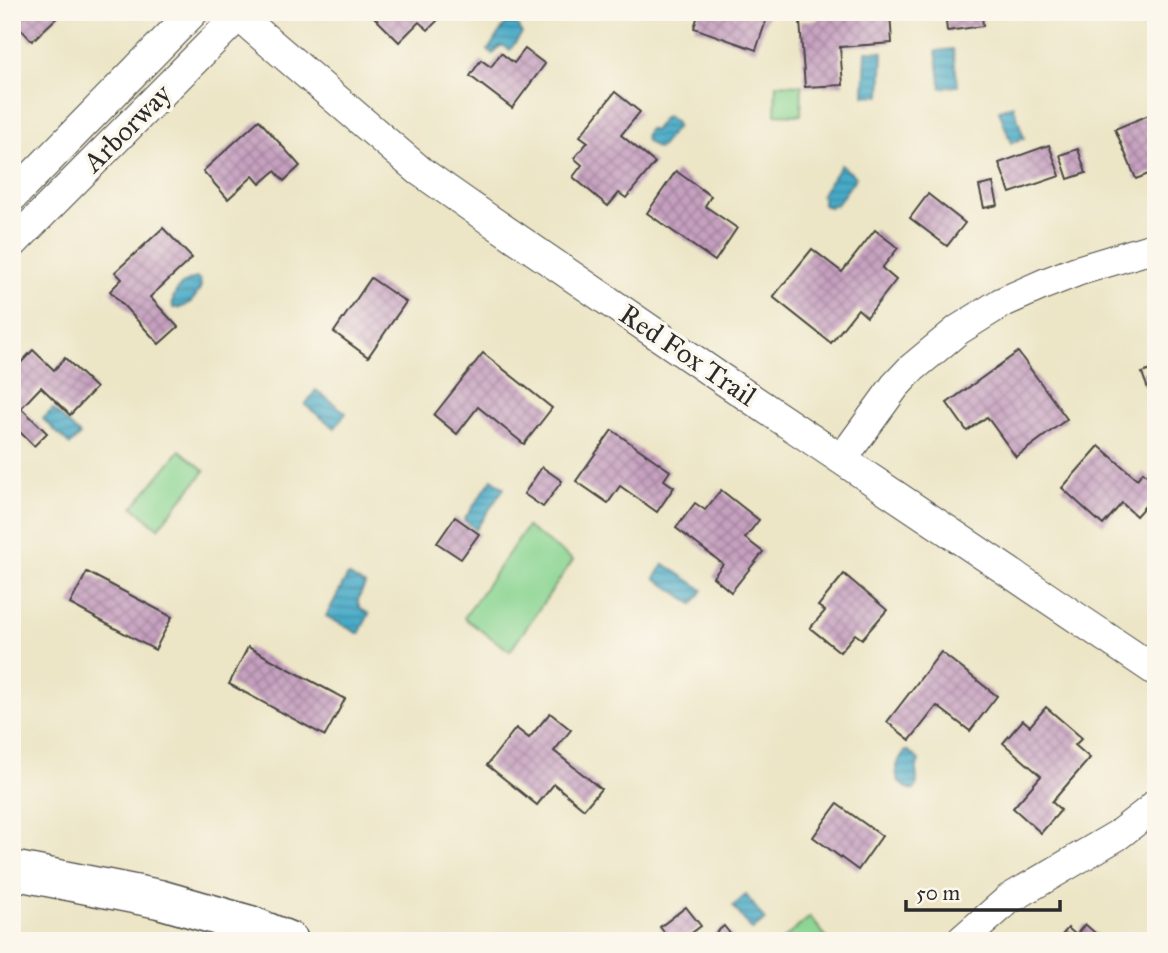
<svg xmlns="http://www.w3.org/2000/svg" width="1168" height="953" viewBox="0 0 1168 953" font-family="'IM FELL Great Primer',serif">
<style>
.pitch{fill:#89d491;stroke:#5a805e;stroke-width:2}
.water{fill:url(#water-rules);stroke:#396a79;stroke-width:2}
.building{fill:url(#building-cross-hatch)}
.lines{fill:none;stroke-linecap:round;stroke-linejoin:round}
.minor-casing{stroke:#484742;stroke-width:32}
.major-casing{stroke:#484742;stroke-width:41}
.path{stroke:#484742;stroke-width:3.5;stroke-dasharray:2 5;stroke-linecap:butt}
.minor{stroke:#fff;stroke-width:30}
.major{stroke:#fff;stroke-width:38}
.labels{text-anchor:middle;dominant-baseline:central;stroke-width:7;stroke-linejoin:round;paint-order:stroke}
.street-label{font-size:28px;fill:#2b2b2b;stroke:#fbf7ec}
</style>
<defs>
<pattern id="water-rules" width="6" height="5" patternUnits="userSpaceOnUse" patternTransform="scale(1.75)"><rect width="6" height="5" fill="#47aac7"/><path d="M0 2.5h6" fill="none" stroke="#3b8ba2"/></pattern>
<pattern id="building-cross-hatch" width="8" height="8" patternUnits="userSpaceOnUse" patternTransform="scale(1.75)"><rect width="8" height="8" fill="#c6a0c0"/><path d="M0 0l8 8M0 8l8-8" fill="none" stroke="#a1839c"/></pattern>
</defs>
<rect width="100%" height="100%" fill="#fbf7ec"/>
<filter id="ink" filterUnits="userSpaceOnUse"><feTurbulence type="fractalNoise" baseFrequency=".0143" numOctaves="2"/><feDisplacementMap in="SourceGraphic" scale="14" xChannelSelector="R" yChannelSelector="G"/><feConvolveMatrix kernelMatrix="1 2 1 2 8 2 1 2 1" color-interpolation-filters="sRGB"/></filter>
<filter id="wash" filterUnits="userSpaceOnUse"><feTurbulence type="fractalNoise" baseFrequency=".00686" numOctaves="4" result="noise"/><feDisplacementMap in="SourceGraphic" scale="28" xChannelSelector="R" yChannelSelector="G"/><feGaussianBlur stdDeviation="1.57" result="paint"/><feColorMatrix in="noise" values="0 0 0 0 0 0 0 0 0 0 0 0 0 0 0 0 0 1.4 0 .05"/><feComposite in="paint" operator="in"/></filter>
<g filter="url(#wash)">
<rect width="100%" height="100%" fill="#ece5c6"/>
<g class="pitch">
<polygon points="776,84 802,85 801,115 775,114"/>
<polygon points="180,450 205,471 158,528 133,507"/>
<polygon points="527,527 573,560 510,651 464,618"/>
<polygon points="810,917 828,939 826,941 781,941"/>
</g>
<g class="water">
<polygon points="506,23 516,24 522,33 510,50 504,46 500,46 493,54 488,50"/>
<polygon points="953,49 958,86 941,88 936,51"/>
<polygon points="866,51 883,52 881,96 864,95"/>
<polygon points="1013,105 1024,138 1011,143 999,110"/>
<polygon points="667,116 676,123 677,126 660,148 657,149 646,141 645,134 649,129 654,131 664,117"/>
<polygon points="841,165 856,177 836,206 833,204 831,207 825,206 823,204 823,197 821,195"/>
<path d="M197,278L200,280L201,286C196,298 187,309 173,308C170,293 183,281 197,278Z"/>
<polygon points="316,390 346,413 335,428 305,405"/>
<polygon points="53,409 80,435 70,445 43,419"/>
<polygon points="492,479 504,488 476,529 464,520"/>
<polygon points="664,564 703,590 693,604 655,578"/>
<path d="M348,575L365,585C358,599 352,605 369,614L359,634L326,616Z"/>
<path d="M905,751H908L919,760L916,770L917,780L916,788L913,790C892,784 893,766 905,751Z"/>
<polygon points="746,895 765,920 752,930 733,906"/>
</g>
<g id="blocks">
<g class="building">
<polygon points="12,12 63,12 32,41 20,28 12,36"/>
<polygon points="369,12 446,12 428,30 419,22 399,42"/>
<polygon points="699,12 769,12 756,50 694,28"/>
<polygon points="817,12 890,12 892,43 840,47 843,85 805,87 800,21 818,20"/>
<polygon points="945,12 987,12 987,14 982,15 983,26 947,31"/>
<polygon points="525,49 545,64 512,108 470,76 481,60 491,67 501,53 514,63"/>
<polygon points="615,92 640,112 621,135 655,163 626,198 619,193 608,206 573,177 582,165 574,158 588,142 580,136"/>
<polygon points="1156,112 1156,171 1136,179 1115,129"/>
<polygon points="259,120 300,166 284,181 275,171 260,184 253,176 228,199 203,171"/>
<polygon points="1049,145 1060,176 1010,193 999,163"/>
<polygon points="1078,149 1086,173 1068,179 1060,155"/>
<polygon points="676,171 711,196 705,206 737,228 715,261 647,213"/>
<polygon points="993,183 998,205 984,208 979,186"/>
<polygon points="928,194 965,223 947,246 910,218"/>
<polygon points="163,228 192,258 150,297 178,327 159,344 110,291 122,279 115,272"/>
<polygon points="875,230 898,248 882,268 896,280 867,317 858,309 831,343 773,297 812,249 842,272"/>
<polygon points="371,278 406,302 368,357 334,332"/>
<polygon points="33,350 54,370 65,358 96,388 70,415 41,387 21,408 47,433 34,446 12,424 12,372"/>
<polygon points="1018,352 1067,419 1016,457 987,417 967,431 947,403"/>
<polygon points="483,353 552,408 524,444 478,407 457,434 434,415"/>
<polygon points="1156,368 1156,410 1142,373"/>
<polygon points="612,430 670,471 664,480 674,487 657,512 620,486 608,503 576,481"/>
<polygon points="1099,446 1137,479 1143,472 1156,483 1156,494 1136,516 1122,503 1103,525 1062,488"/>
<polygon points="542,467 562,481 543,507 524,494"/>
<polygon points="721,490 759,520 745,538 763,552 731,592 713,577 723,564 676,528 695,503 705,510"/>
<polygon points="455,517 479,534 461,559 437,543"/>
<polygon points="87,572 172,617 155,650 70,604"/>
<polygon points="844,574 887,610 862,639 855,634 840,652 810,628 825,611 818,606"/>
<polygon points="248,647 345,699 325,736 229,684"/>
<polygon points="941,652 997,696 970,731 937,706 910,740 887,722"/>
<polygon points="1046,707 1082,738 1075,745 1090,758 1052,802 1061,810 1041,833 1013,808 1041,776 1003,743 1023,720 1030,726"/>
<polygon points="550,713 571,730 554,751 601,789 584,809 554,784 537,805 487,765 516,728 529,738"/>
<polygon points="837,804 882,836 858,870 813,837"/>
<polygon points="686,907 701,926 689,935 693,941 671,941 660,927"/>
<polygon points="1085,924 1104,941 1057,941 1068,928 1076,935"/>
<polygon points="724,926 736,941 706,941"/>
</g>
</g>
</g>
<g filter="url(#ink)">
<use href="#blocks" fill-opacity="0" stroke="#484742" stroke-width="2"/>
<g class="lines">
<defs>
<g id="minor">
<polyline points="239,16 420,171 487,218 719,377 1156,671"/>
<polyline points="12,197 193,12"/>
<polyline points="12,244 242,12"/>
<polyline points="842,459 895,386 911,369 958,330 1001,303 1044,284 1077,271 1156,247"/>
<polyline points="961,941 1009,899 1118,835 1150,810 1156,804"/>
</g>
<polyline id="major" points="12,870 159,899 250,925 289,941"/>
</defs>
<use href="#minor" class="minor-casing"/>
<use href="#major" class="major-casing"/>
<polyline class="path" points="1052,941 1055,937 1058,940"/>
<use href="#minor" class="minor"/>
<use href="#major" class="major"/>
</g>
</g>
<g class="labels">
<g class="street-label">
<text transform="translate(127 128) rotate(-45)">Arborway</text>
<text transform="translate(688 355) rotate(34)">Red Fox Trail</text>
</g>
</g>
<rect width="1168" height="953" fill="none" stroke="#fbf7ec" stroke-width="42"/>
<path d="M906 900v10h154v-10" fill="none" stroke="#2b2b2b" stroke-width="3.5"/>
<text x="916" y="900" font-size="21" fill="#2b2b2b" stroke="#fbf7ec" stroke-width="5" paint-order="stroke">50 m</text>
</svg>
